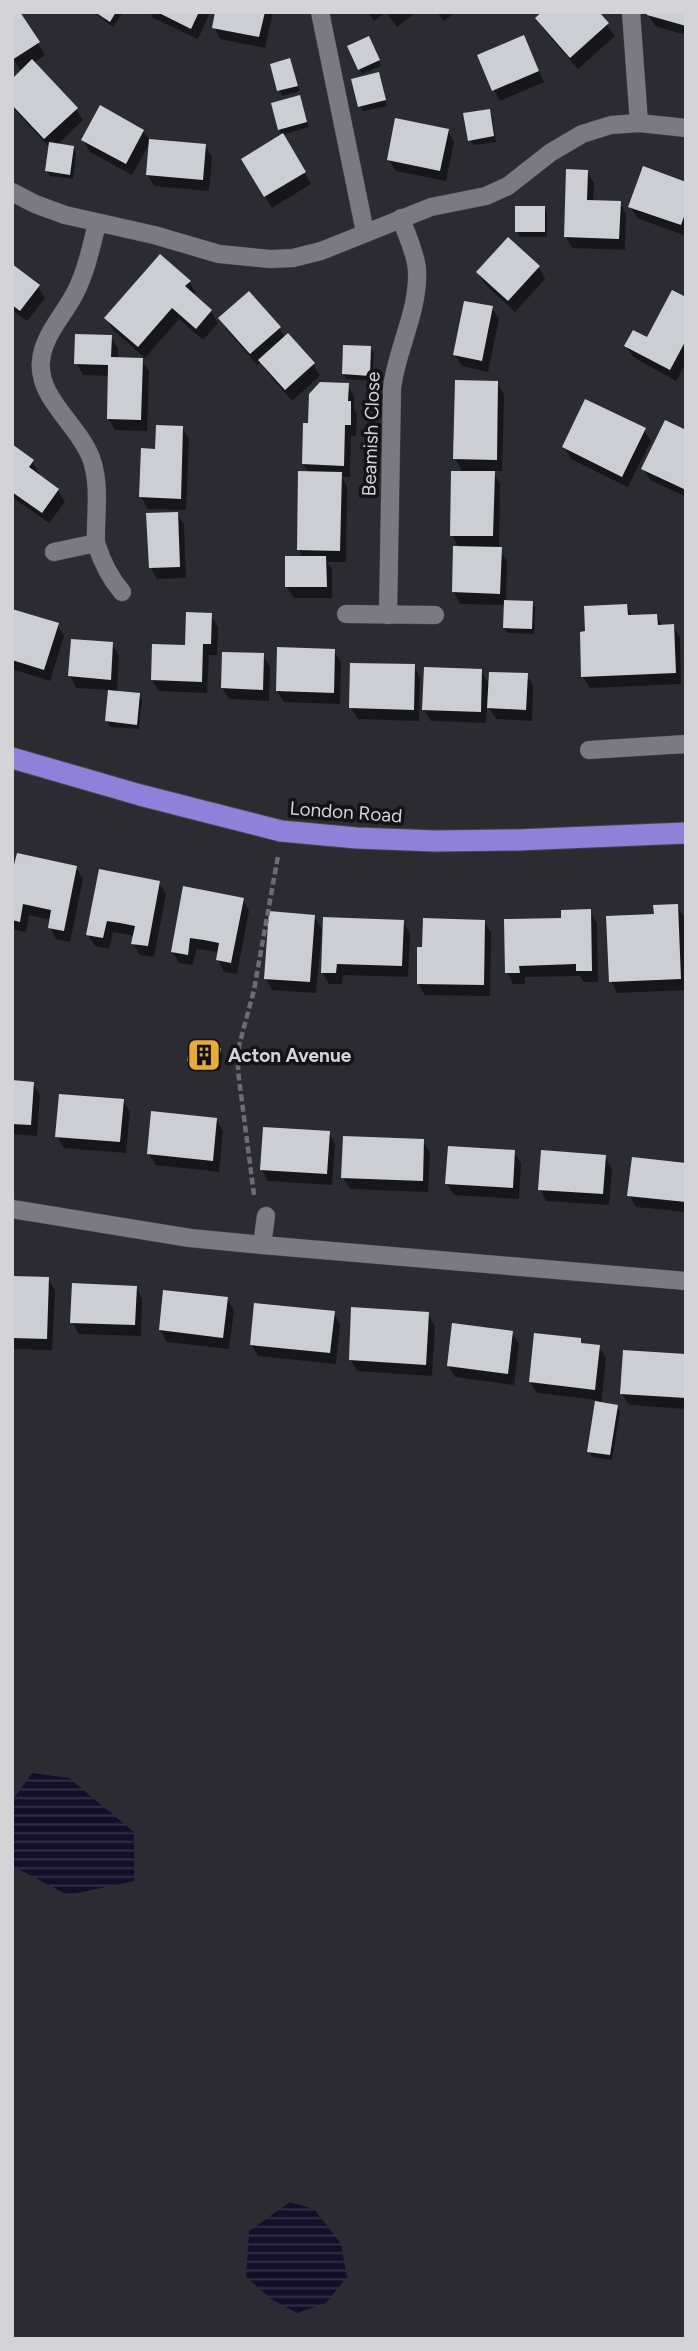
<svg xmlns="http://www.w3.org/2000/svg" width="698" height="2351" viewBox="0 0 698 2351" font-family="Figtree,sans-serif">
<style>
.water{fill:url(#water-rules)}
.shadow{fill:#0007}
.building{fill:#cdcdd4}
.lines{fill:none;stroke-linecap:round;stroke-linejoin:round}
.street-casing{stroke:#46464a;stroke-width:19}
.highway-casing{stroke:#46464a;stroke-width:23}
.path{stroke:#6d6c71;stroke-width:4.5;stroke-dasharray:7 3.5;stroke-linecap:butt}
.street{stroke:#7b7a81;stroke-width:18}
.highway{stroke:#8f81d9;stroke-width:21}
.labels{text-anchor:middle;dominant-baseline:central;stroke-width:7;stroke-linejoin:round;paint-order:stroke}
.street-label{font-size:19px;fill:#d4d3d7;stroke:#141416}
.poi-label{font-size:19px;font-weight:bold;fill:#d4d3d7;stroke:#141416;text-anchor:start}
</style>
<defs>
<pattern id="water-rules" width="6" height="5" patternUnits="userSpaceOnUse" patternTransform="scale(1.75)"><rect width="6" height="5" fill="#140f29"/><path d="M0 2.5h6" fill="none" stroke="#353147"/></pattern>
</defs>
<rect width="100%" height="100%" fill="#2c2b31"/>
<g class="water">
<polygon points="32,1773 69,1778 134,1832 134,1881 68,1895 14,1867 12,1801"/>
<polygon points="290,2202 314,2209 341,2244 347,2277 326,2303 297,2313 271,2299 246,2277 249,2231"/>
</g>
<g class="shadow">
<polygon points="18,12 45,55 33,63 76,109 83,120 57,145 73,147 76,153 73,179 50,176 47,171 50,148 12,107 12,78 14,79 22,72 12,57"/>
<polygon points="93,12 123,12 113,27"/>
<polygon points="150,12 210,12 198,39 153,18"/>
<polygon points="217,12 273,12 265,48 220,39 214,27"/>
<polygon points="368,12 386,12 374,21"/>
<polygon points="386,12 416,12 397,27"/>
<polygon points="437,12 456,12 444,21"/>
<polygon points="597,12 615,36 578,69 544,30 537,19"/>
<polygon points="686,12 686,35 655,26 648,15"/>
<polygon points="523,37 544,82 500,101 494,90"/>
<polygon points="372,44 381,66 362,74 359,69"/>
<polygon points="289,61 300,91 282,96 272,65"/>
<polygon points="378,74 387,106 363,111 360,106"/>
<polygon points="299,97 309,127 282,135 279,129"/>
<polygon points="489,111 492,116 496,142 473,145 470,140"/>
<polygon points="143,131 149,140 205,145 212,157 209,191 154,186 147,174 150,142 132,175 90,152 83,140"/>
<polygon points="448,131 454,142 446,181 396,171 389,160"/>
<polygon points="282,136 311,184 272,208 243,160"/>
<polygon points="587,172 594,183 593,202 620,203 626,214 625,250 572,248 566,237"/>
<polygon points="686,183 686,236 637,218 630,206"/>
<polygon points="544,207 547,213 547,237 520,237 517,232 516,208"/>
<polygon points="508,239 539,267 545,279 515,312 485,284 478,272"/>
<polygon points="12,266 38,287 45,298 27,321 12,310"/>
<polygon points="189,282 196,293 193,296 211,311 218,323 203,340 179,319 145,358 113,330 106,318"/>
<polygon points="249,293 279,328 285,338 313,364 320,376 292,401 267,372 261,362 257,365 227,330 220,318"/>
<polygon points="686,299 686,363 676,381 633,357 626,346 647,339"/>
<polygon points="492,308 499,319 488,372 462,366 455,355"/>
<polygon points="111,337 118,348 118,359 142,360 149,371 147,431 115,430 108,418 110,376 83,375 76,363"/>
<polygon points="370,348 374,353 372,381 346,379 343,374"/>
<polygon points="497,383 504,394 502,471 492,471 500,484 499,549 507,561 506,602 532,602 535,608 534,634 508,633 504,628 505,605 460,604 454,592 459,548 452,535 463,473 455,458"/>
<polygon points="348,385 354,397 354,409 357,415 356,436 351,436 350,477 342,477 347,486 346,562 327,562 332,569 332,598 294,598 287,587 303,558 299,550 309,473 303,464 309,425"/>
<polygon points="182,427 189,439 186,510 148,509 141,497 157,450"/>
<polygon points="644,430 651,441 628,487 571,459 564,447"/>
<polygon points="686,432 686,497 650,480 643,468"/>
<polygon points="12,446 32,461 39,473 37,475 58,490 65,502 49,523 12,497"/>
<polygon points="177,514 184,525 186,578 157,579 151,568"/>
<polygon points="626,606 632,616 656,615 663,627 673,626 680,638 681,684 590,688 583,677"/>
<polygon points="12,610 57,625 64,636 50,681 12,669"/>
<polygon points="211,615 218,627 217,655 209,655 207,693 159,691 152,680 187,647"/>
<polygon points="112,644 119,656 117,692 139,695 142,700 139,729 110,727 107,721 110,690 76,688 70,676"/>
<polygon points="334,651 341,662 340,704 284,702 277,691"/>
<polygon points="263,655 270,667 269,701 229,699 222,688"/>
<polygon points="414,666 420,678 419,721 358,719 351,708"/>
<polygon points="481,670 490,686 527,675 533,686 532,721 496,719 487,704 486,723 431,721 424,710"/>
<polygon points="76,867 83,879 70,942 56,939 50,927 51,920 29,915 26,932 12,929 12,882"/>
<polygon points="159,883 166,894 154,957 140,955 133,943 135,936 113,932 109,949 95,946 88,935"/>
<polygon points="185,888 243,900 249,911 237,974 224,972 218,960 219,953 212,951 196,949 193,965 179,963 172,951"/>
<polygon points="677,906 684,917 686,990 617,993 611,981 655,916"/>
<polygon points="590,911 597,923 598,982 584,982 580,976 525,977 525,984 513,984 507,972 563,920"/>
<polygon points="314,916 322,929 316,993 272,990 266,979"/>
<polygon points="484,921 491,933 490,996 425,995 418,983"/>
<polygon points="403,922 410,933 408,977 343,975 342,984 329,984 322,972"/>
<polygon points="220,1049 223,1055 220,1071 192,1067 189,1061"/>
<polygon points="12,1082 33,1084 40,1095 37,1136 12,1134"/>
<polygon points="123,1101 130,1112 126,1153 64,1148 57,1136"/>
<polygon points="216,1119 223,1131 219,1172 156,1165 149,1154"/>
<polygon points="329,1133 335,1144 332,1185 268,1181 262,1170"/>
<polygon points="423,1141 430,1153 428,1192 350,1189 343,1178"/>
<polygon points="514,1152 521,1163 519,1199 454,1195 447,1184"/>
<polygon points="605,1157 612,1169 609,1205 546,1201 540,1189"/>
<polygon points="686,1165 686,1212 636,1207 629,1195"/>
<polygon points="12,1278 48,1279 55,1290 52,1350 12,1349"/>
<polygon points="136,1287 142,1299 141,1336 79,1334 72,1322"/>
<polygon points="227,1299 234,1310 229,1349 167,1342 160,1330"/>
<polygon points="334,1313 340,1325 336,1364 258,1356 252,1345"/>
<polygon points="428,1314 435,1326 432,1376 357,1371 351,1360"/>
<polygon points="512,1333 519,1344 514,1385 455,1377 449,1366"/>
<polygon points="580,1340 583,1345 599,1347 606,1358 601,1404 617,1406 620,1412 612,1460 592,1457 589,1451 597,1400 537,1393 530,1382"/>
<polygon points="686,1356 686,1409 629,1405 622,1394"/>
</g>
<g class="building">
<polygon points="12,12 20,12 40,42 12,60"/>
<polygon points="95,12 116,12 110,22"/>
<polygon points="157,12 199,12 191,29"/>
<polygon points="215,12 265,12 259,37 212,28"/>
<polygon points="542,12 599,12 609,23 570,58 535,18"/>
<polygon points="647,12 686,12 686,26 647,15"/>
<polygon points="524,35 539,71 492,91 477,55"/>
<polygon points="369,36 380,60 358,70 347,46"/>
<polygon points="290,58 298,86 277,91 270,64"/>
<polygon points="32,59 78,108 44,139 12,105 12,76 14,77"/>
<polygon points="379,72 386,100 358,107 351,79"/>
<polygon points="300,95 307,122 278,130 271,103"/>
<polygon points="100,105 144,130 126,164 81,140"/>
<polygon points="490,109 494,136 468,141 463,113"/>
<polygon points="395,118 449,129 440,171 387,160"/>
<polygon points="283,133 306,172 264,197 241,159"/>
<polygon points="149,139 206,144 203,180 146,175"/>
<polygon points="49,142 74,146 70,175 45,171"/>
<polygon points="643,166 686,182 686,211 681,225 628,207"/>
<polygon points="566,169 588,170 587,200 621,201 619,239 564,237"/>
<rect x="515" y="206" width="30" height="26"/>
<polygon points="508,237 540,266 508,301 476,272"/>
<polygon points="160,254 191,281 185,286 212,310 196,329 172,308 138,347 104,318"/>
<polygon points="12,264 40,285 20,311 12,305"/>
<polygon points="672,290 686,297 686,340 670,370 624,346 633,330 647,337"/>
<polygon points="249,291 281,327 250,354 218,318"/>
<polygon points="464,301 493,306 482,361 453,355"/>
<polygon points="288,333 315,363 285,390 258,360"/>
<polygon points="75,334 112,335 111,357 143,358 141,420 107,419 108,365 74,364"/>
<polygon points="343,345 371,346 370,376 342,374"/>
<polygon points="455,380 498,381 497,460 453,459"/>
<polygon points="320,382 349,383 348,401 351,401 351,425 345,425 344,466 302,464 303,423 308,423 309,394"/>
<polygon points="585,399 646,428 622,477 562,447"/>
<polygon points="665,420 686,430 686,490 641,469"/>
<polygon points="156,425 183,426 181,499 139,497 141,448 155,449"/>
<polygon points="12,444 34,460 29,467 59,489 42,513 12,492"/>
<polygon points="298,471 342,472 340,551 297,550"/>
<polygon points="451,471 495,471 493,536 450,536"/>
<polygon points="178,512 180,567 149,568 146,513"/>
<polygon points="453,546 502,547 500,594 452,592"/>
<polygon points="285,556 326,556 327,587 285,587"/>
<polygon points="504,600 533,601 532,629 503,628"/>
<polygon points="627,604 628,615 657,614 658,625 674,624 676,673 581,677 580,632 585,631 584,606"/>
<polygon points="12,609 59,623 44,670 12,660"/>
<polygon points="186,612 212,613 211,644 203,644 202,682 151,680 152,644 185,645"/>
<polygon points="71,639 113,642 111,680 68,676"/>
<polygon points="277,647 335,649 334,693 276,691"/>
<polygon points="222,652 264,653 263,690 221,688"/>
<polygon points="350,663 415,664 414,710 349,708"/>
<polygon points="424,667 482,669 481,712 422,710"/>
<polygon points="489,672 528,673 526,710 487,708"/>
<polygon points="108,690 140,693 137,725 105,721"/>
<polygon points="17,853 77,866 64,931 48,928 51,910 23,904 20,922 12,920 12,873"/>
<polygon points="99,869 160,881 148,946 131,944 135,926 120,923 107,921 103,938 86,935"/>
<polygon points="183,886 244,898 231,963 216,960 219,943 204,940 190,938 188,955 171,952"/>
<polygon points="678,904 681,979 609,982 606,916 654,914 653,905"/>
<polygon points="591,909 592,971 576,971 576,964 519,966 520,973 505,973 504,919 561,918 561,910"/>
<polygon points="269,911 315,915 310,982 264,979"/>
<polygon points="323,917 404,920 402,966 337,964 336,973 321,973"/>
<polygon points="423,918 485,920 484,985 417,984 417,947 422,947"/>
<polygon points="190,1043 221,1048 218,1067 187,1061"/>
<polygon points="12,1080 34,1082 31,1125 12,1124"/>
<polygon points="59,1094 124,1099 120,1142 55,1137"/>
<polygon points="151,1111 217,1118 213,1161 147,1154"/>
<polygon points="263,1127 330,1131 327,1174 260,1170"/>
<polygon points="343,1136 424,1139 423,1181 341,1178"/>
<polygon points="448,1146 515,1150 513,1188 445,1184"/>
<polygon points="541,1150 606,1155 603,1194 538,1190"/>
<polygon points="632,1157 686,1163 686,1202 627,1196"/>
<polygon points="12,1276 49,1277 47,1339 12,1338"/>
<polygon points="72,1283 137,1286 135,1325 70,1323"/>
<polygon points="163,1290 228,1297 223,1338 159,1330"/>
<polygon points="254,1303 335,1311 330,1353 250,1345"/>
<polygon points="351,1307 429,1312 426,1365 349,1360"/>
<polygon points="452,1323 513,1331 508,1374 447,1366"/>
<polygon points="534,1333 581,1338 581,1343 600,1345 595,1390 529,1382"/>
<polygon points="623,1350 686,1354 686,1398 620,1394"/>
<polygon points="595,1401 618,1405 610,1455 587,1452"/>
</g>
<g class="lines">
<defs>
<g id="street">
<polyline points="320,12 365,232"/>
<polyline points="631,12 639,123"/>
<polyline points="12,192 35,204 65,215 154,235 219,254 270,259 293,258 321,251 431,207 486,196 508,186 550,153 582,134 611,125 639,123 686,128"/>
<path d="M96,543C95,515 101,485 91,458C79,425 37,398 41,361C43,336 63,316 74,295C86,273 91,247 97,224"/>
<path d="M54,552L96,543C102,562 109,577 122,592"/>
<polyline points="346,614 435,615"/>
<path d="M388,615L392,388C397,348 419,311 417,270C416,253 406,234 401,218"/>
<polyline points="589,750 686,744"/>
<polyline points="12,1209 190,1238 262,1245"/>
<polyline points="266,1216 262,1245 686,1281"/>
</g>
<polyline id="highway" points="12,758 140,795 281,831 357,838 435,841 517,840 686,833"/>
</defs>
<use href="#street" class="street-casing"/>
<use href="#highway" class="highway-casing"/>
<polyline class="path" points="254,1195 238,1071 239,1046 254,990 278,856"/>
<use href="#street" class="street"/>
<use href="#highway" class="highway"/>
</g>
<defs>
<symbol id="building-square" viewBox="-11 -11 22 22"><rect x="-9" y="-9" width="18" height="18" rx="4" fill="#e8ab37" stroke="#141416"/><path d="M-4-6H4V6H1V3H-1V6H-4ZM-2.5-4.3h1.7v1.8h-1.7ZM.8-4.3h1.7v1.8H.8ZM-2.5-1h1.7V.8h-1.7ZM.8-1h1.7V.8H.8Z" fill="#111"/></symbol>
</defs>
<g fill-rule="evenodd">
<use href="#building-square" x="185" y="1036" width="38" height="38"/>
</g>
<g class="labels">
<g class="street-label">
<text transform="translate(371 434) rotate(-88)">Beamish Close</text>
<text transform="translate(346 812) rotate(4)">London Road</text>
</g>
<g class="poi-label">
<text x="228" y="1055">Acton Avenue</text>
</g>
</g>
<rect width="698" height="2351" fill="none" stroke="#d4d3d7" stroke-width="28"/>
</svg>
